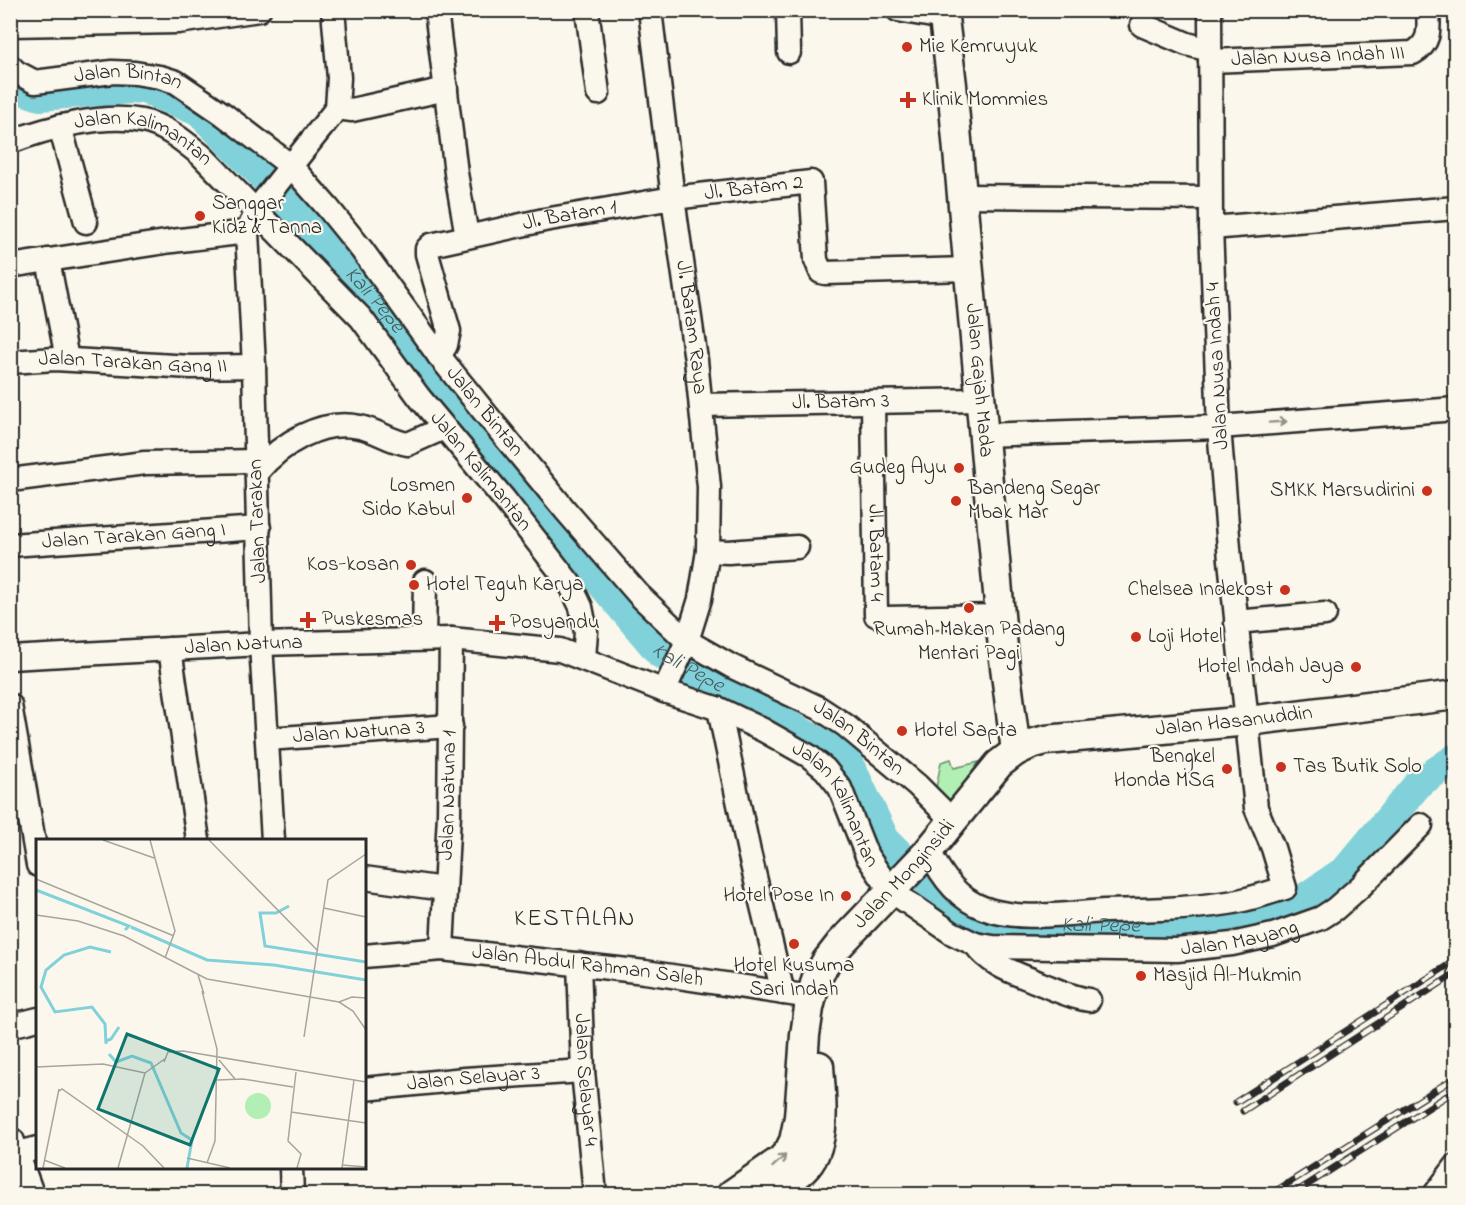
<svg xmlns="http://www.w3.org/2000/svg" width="1466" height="1205" viewBox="0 0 1466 1205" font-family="'Indie Flower',sans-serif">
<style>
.green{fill:#b1efb5;stroke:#6e8d70;stroke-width:1.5}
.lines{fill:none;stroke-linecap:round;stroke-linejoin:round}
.river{stroke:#80d1d9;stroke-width:30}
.minor-casing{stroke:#2b2b2b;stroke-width:27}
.major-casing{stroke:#2b2b2b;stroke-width:33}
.minor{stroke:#fbf7ec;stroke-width:22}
.major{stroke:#fbf7ec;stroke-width:28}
.rail-casing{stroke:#2b2b2b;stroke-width:7}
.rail{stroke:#fbf7ec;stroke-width:4.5;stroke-dasharray:14;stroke-linecap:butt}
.oneway{stroke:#93918c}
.poi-dot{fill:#c8321e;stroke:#fbf7ec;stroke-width:2}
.labels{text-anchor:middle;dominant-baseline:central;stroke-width:4.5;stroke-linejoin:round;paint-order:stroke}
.poi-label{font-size:21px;fill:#2b2b2b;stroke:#fbf7ec;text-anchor:start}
.street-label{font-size:21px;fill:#2b2b2b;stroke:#fbf7ec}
.water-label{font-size:22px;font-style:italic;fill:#445d5f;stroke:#fbf7ec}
.quarter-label{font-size:24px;letter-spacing:1.5px;fill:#2b2b2b;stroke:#fbf7ec}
.inset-river{fill:none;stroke:#80d1d9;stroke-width:3}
.inset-road{fill:none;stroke:#a8a59f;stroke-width:1.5}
.view{fill:#0f766e;fill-opacity:0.15;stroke:#0f766e;stroke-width:3}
.inset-edge{fill:none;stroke:#2b2b2b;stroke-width:3}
</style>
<rect width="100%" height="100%" fill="#fbf7ec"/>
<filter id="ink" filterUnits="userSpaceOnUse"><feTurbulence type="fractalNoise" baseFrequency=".0167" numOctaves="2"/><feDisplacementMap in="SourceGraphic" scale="12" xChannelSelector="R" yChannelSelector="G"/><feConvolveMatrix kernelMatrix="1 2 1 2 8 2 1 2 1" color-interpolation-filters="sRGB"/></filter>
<g filter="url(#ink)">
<polygon class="green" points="951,759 954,768 979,762 952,802 936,788 941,762"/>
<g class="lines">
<path class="river" id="s1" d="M10,86L40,96L142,88L198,111L256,169L378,304L601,583L661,654L846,757L885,840L951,905L977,925L1185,927L1280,915L1346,870L1419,783L1456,758"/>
<defs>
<g id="minor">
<polyline points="436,10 456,173 467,236"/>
<polyline points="587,10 598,93"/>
<path id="s2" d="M650,10L673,198L696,360L709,487L708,551L700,599L687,641L664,691"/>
<polyline points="788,10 789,52"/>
<polyline points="898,10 944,18"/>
<polyline points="10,25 178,22 259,10"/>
<polyline points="1142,25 1187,44 1210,50"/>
<path id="s3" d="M1210,61L1413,53C1431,43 1429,29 1428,10"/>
<path id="s4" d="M10,66L16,72L35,82L112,72L135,73L160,77L176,82L223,114L291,166L328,208L362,250L439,356L481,408L566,511L639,595L687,641L731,666L819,708L845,725L917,785L953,821"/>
<polyline points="337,108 352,110 446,89"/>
<polyline points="60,126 86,222"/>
<path id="s5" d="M10,142C47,128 103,113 142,121C165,125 185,142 202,156L361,318L419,397L504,499L570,584L581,607L586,632L584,658"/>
<polyline points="962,196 1210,198"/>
<polyline points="1211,228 1456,208"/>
<polyline points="48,260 67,359"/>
<polyline points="10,266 172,241 247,232"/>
<path id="s6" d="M439,356L446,345L449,331L427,254V249L431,245L544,220L673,198L811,182L816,260L821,272L825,273L968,269"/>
<path id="s7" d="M10,362L55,359L191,367L254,366"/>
<path id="s8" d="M873,403L876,615L885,618L1000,616"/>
<path id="s9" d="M701,405L980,400"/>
<polyline points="983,435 1219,427 1456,409"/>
<path d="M257,472C281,444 321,418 360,427C376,430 391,442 408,444L444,428"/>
<polyline points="10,480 145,463 256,461"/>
<path id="s10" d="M10,545L259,528"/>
<polyline points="708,551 728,552 797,547"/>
<polyline points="1236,622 1325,614"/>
<polyline points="424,639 425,581"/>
<polyline points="170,649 198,840"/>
<path id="s11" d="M10,658L261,644L451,639L560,650L667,692L719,709L763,730L809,756L825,769L840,788L867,856L891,891L952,933L975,944L993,947L1177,950L1232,944L1273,935L1321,918L1335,909L1361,886L1421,825"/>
<polyline points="10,705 38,865"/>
<polyline points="719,709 749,852 783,993"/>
<path id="s12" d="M267,739L451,726"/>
<polyline points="273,840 261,644 254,366 247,232 260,205 337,108 339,78 333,10"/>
<path d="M929,850C940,874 956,898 983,908C1019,922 1068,913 1105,911C1146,910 1187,909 1228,903C1247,900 1266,894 1285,888L1273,848L1256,808L1230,560L1219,427L1211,228L1210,10"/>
<polyline points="364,878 444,889"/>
<path d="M975,944C990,966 1016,973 1039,983C1057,990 1070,997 1089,1000"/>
<path id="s13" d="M442,949L449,814L451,639"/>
<path id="s14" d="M364,956L442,949L645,972L811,997"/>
<path id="s15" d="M579,964L583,1071L595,1194"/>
<polyline points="10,1026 38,1019"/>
<path id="s16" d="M364,1089L465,1079L583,1071"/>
<polyline points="15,1154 38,1148"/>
<polyline points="291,1168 292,1194"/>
<polyline points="1435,1194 1456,1166"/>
</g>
<g id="major">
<path id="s17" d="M943,10L952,85L1004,659L1016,751"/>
<polyline points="10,1142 29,1194"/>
<path id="s18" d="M732,1194L781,1160L789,1151L794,1141L799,1117L805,1035L809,1008L816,980L826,962L840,944L925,855L999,764L1016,751L1031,744L1046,740L1248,721L1456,695"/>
<path d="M763,1194C777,1187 791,1181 803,1170C829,1145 821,1099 819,1066"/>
</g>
</defs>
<use href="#minor" class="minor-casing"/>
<use href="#major" class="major-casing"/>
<use href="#minor" class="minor"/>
<use href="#major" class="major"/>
<defs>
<g id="rail">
<polyline points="1236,1102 1456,960"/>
<polyline points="1243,1111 1456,973"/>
<polyline points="1271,1194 1456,1077"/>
<polyline points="1293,1194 1456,1090"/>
</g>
</defs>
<use href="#rail" class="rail-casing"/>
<use href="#rail" class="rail"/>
</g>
<defs><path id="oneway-shaft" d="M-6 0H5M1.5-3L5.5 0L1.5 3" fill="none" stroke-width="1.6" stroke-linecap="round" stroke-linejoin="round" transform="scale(1.5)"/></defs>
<g class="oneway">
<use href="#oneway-shaft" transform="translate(1278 422) rotate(-4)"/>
<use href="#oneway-shaft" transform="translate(779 1161) rotate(-42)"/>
</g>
</g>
<g class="poi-dot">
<circle cx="907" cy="47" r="6"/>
<path d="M905 91h6v6h6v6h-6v6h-6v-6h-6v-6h6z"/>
<circle cx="200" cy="216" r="6"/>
<circle cx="959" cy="468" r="6"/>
<circle cx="1427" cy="491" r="6"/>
<circle cx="467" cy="498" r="6"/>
<circle cx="956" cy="501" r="6"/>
<circle cx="411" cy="565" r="6"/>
<circle cx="414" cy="585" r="6"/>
<circle cx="1285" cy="590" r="6"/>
<circle cx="969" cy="608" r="6"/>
<path d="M305 611h6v6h6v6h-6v6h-6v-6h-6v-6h6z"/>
<path d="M494 614h6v6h6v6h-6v6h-6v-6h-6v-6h6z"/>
<circle cx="1136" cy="637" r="6"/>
<circle cx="1356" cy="667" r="6"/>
<circle cx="902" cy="731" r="6"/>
<circle cx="1281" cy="767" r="6"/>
<circle cx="1227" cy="769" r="6"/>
<circle cx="846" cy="896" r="6"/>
<circle cx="794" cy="944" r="6"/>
<circle cx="1141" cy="976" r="6"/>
</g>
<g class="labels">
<g class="poi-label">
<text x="919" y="47">Mie Kemruyuk</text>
<text x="922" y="100">Klinik Mommies</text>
<text x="212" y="204">Sanggar<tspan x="212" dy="24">Kidz &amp; Tanna</tspan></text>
<text x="947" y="468" text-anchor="end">Gudeg Ayu</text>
<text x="455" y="486" text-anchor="end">Losmen<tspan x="455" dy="24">Sido Kabul</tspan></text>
<text x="968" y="489">Bandeng Segar<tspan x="968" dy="24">Mbak Mar</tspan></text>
<text x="1415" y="491" text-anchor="end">SMKK Marsudirini</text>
<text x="399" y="565" text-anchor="end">Kos-kosan</text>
<text x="426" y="585">Hotel Teguh Karya</text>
<text x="1273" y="590" text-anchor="end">Chelsea Indekost</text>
<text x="322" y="620">Puskesmas</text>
<text x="510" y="623">Posyandu</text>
<text x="969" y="630" text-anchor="middle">Rumah Makan Padang<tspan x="969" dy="24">Mentari Pagi</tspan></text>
<text x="1148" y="637">Loji Hotel</text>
<text x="1344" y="667" text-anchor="end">Hotel Indah Jaya</text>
<text x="914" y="731">Hotel Sapta</text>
<text x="1215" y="757" text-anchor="end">Bengkel<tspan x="1215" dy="24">Honda MSG</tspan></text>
<text x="1293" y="767">Tas Butik Solo</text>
<text x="834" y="896" text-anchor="end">Hotel Pose In</text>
<text x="794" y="966" text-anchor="middle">Hotel Kusuma<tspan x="794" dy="24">Sari Indah</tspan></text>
<text x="1153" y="976">Masjid Al-Mukmin</text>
</g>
<g class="street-label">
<text stroke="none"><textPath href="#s3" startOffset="108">Jalan Nusa Indah III</textPath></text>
<text stroke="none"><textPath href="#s4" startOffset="124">Jalan Bintan</textPath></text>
<text stroke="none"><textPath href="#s5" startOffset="141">Jalan Kalimantan</textPath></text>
<text stroke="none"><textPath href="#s6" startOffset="446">Jl. Batam 2</textPath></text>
<text stroke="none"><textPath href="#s6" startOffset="260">Jl. Batam 1</textPath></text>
<text stroke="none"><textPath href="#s2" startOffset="320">Jl. Batam Raya</textPath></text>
<text stroke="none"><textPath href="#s7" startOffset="123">Jalan Tarakan Gang II</textPath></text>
<text transform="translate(1218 366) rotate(-93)">Jalan Nusa Indah 4</text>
<text stroke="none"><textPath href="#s17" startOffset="372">Jalan Gajah Mada</textPath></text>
<text stroke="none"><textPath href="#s9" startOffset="140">Jl. Batam 3</textPath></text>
<text stroke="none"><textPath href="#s4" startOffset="628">Jalan Bintan</textPath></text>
<text stroke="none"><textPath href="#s5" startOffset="627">Jalan Kalimantan</textPath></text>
<text transform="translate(258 521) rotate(-92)">Jalan Tarakan</text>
<text stroke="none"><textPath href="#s10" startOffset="124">Jalan Tarakan Gang I</textPath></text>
<text stroke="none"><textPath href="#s8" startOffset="150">Jl. Batam 4</textPath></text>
<text stroke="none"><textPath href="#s11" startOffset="234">Jalan Natuna</textPath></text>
<text stroke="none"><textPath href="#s18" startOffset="772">Jalan Hasanuddin</textPath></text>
<text stroke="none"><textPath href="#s12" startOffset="92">Jalan Natuna 3</textPath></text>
<text stroke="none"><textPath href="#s4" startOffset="1132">Jalan Bintan</textPath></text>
<text stroke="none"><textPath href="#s13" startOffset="154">Jalan Natuna 1</textPath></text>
<text stroke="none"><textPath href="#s11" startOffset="878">Jalan Kalimantan</textPath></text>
<text stroke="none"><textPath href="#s18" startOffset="384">Jalan Monginsidi</textPath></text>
<text stroke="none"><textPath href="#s11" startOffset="1348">Jalan Mayang</textPath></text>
<text stroke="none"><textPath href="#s14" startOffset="225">Jalan Abdul Rahman Saleh</textPath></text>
<text stroke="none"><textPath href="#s16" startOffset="110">Jalan Selayar 3</textPath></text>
<text stroke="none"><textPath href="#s15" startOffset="116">Jalan Selayar 4</textPath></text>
</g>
<g class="water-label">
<text stroke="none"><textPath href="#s1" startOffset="453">Kali Pepe</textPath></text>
<text stroke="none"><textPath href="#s1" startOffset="939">Kali Pepe</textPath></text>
<text stroke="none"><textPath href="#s1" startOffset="1461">Kali Pepe</textPath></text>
</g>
<g class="quarter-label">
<text x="575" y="919">KESTALAN</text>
</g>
</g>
<g transform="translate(36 839)">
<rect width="330" height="330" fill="#fbf7ec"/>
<path d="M209 267a13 13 0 1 1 26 0a13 13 0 1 1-26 0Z" fill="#b1efb5"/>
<path class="inset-river" d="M0,51L93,87L89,91M253,67L240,74H224L229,107L330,123M95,88L171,121L238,126L330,141M70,202L75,200L83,188M70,205L69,185L56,168L19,173L5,148L10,131L28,116L54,108L75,113M73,215L80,223L96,217L115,224L145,294L156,301L151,329"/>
<path class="inset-road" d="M67,1L118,19M114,1L139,92L129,119M173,1L282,112M0,40L138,97M288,69L330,78M0,76L42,82L88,97L171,140L303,163L317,172L330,191M162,136L168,155M166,152L181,210L179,302L171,324M303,163L316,158L330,159M268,198L292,41L330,15M183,221L199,240M128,223L132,213L147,212L330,243M0,228L67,225L109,234M260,233L252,302L265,315L261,329M109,234L130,219M181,241L207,240L257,248M22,253L26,250L107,307L128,329M255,273L330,284M151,319L194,329M8,321L29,329M306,326L330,328M7,329L23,250M82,329L109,234M306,329L318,241"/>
<path class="view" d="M91,195L183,230L154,306L62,270Z"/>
<rect width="330" height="330" class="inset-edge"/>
</g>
<rect width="1466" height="1205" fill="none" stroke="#fbf7ec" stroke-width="36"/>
<rect x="18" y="18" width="1430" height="1169" fill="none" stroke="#2b2b2b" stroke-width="2" filter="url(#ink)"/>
</svg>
